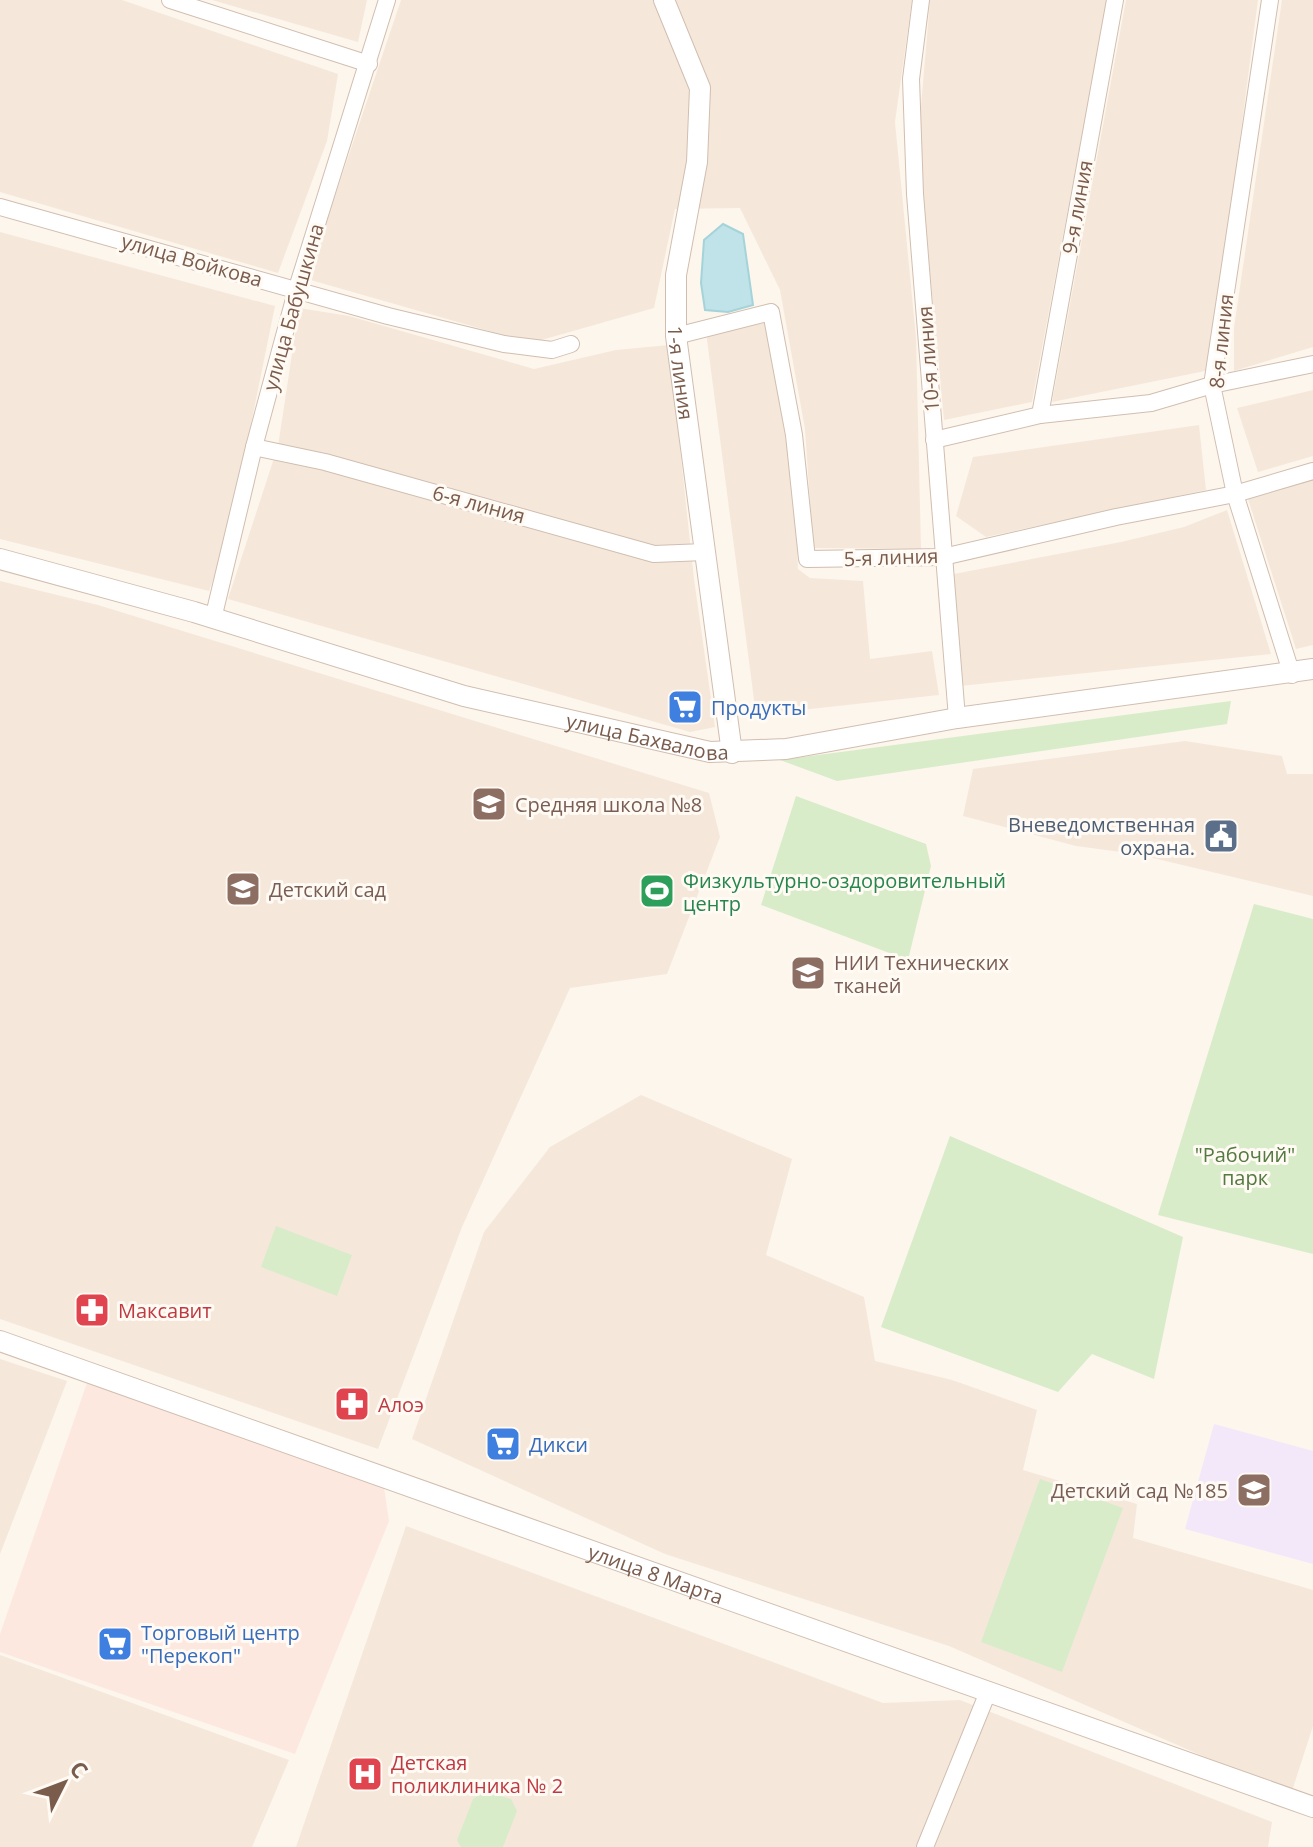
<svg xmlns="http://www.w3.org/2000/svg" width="1313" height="1847" viewBox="0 0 1313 1847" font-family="'Open Sans',sans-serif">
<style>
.residential{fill:#f5e8da}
.commercial{fill:#fde8e0}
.education{fill:#f3e8fa}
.green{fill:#d8ecc9}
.water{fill:#bfe3e8;stroke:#a5d3da;stroke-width:2}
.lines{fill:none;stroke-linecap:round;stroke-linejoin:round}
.minor-casing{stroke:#d1beb0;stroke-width:18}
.tertiary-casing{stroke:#d1beb0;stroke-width:22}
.minor{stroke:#fff;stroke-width:16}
.tertiary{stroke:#fff;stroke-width:20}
.labels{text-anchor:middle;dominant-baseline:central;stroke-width:6;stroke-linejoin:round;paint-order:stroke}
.street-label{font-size:20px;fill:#7a5c4d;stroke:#fffaf3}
.shop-label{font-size:20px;fill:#366cbe;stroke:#fffaf3;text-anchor:start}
.education-label{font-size:20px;fill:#785e54;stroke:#fffaf3;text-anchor:start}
.service-label{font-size:20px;fill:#4e5e75;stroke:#fffaf3;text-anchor:end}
.leisure-label{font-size:20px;fill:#27864d;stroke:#fffaf3;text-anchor:start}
.park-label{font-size:20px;fill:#537a41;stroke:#fffaf3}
.health-label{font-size:20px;fill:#be3a42;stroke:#fffaf3;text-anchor:start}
</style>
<rect width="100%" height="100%" fill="#fdf6ec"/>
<g class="residential">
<polygon points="0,0 122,0 338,74 327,141 278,273 0,192"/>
<polygon points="212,0 367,0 358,42"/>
<polygon points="401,0 912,0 895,122 916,337 921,549 813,548 805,429 780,290 740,208 675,209 654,308 531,343 307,279"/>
<polygon points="930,0 1107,0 1032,402 944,420 920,166 919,130"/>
<polygon points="1126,0 1258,0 1210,370 1052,402"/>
<polygon points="1282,0 1313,0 1313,347 1234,371 1234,328"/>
<polygon points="0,232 275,306 227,542 209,591 0,539"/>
<polygon points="299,308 349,316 534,369 616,350 669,345 694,579 715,727 690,732 228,599 278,446"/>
<polygon points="766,323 787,447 792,454 798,569 810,578 863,581 870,659 932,651 939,695 756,715 706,332"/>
<polygon points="1313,390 1313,456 1258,472 1237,408"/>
<polygon points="1199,425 1206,490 986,537 956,516 973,457"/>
<polygon points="1313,478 1313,645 1296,649 1248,499"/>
<polygon points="1227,510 1271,654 960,686 954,574 1121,542 1184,527"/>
<polygon points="0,581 98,605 709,793 720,837 667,974 570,988 462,1227 378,1449 0,1319"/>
<polygon points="1185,741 1282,756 1287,774 1313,774 1313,896 1136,854 1076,846 963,816 973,769"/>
<polygon points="641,1095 792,1159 766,1255 864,1297 875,1361 952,1380 1037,1410 1023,1470 1137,1504 1133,1538 1313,1590 1313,1726 1293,1788 1281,1790 949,1646 665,1554 412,1439 484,1232 550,1147"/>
<polygon points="0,1359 67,1381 0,1554"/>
<polygon points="406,1526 883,1703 960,1700 1272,1822 1268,1847 296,1847"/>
<polygon points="0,1655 289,1760 252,1847 0,1847"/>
</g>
<polygon class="commercial" points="89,1377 383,1481 389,1521 295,1754 0,1652 0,1634"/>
<polygon class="education" points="1214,1424 1313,1451 1313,1564 1185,1529"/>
<g class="green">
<polygon points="1231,701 1227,724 837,781 780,760"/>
<polygon points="796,796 926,844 931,866 908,960 761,905"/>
<polygon points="1254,904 1313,919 1313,1254 1158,1215"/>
<polygon points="950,1136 1183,1237 1154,1379 1092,1354 1058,1392 881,1327"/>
<polygon points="276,1226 352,1255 337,1296 261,1267"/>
<polygon points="1040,1479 1123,1508 1062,1672 981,1642"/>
<polygon points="484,1791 511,1799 517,1811 503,1847 461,1847 457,1840 473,1799"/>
</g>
<polygon class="water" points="723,224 743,234 753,305 728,312 705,310 701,283 704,240"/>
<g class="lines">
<defs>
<g id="minor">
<polyline points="170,0 369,64"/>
<polyline points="921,0 911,79 915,194 957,718"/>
<polyline points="1270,0 1212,385 1235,494 1292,675"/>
<polyline points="0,207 388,316 504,344 552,350 571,344"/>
<polyline points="676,336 771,312 794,435 807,559 943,557 1116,517 1235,494 1313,471"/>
<polyline points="1040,415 1115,0"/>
<polyline points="934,440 1040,415 1151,403 1212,385 1313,364"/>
<polyline points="254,447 325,462 654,554 705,552"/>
<polyline points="213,619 254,447 297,288 387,0"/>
<polyline points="925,1847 988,1692"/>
</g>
<g id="tertiary">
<path id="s1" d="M664,0L700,88L697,162L676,275V336L732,753"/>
<path id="s2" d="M0,559L194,612L464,696L710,752L786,749L957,718L1313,669"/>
<path id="s3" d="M0,1341L1313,1807"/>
</g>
</defs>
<use href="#minor" class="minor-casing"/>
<use href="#tertiary" class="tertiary-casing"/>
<use href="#minor" class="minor"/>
<use href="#tertiary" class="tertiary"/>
</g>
<defs>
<symbol id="supermarket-square" viewBox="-11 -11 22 22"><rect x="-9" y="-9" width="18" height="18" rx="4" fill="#3f7fe0" stroke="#fffaf3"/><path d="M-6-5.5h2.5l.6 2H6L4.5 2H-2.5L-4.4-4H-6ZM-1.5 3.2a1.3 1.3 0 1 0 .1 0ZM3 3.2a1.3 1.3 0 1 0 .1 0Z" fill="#fff"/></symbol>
<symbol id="school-square" viewBox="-11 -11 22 22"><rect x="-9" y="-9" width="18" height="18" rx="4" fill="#8d6e63" stroke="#fffaf3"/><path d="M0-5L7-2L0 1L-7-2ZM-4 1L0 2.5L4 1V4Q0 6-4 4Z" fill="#fff"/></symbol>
<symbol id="civic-square" viewBox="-11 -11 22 22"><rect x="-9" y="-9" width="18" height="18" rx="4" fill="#5c6f8a" stroke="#fffaf3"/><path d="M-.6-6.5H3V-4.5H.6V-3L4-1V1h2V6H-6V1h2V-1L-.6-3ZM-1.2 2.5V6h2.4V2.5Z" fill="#fff"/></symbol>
<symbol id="stadium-square" viewBox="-11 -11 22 22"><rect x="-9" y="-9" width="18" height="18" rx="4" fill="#2e9e5b" stroke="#fffaf3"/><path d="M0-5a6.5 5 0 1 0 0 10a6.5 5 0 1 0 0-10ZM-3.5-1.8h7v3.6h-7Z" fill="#fff"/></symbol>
<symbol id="university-square" viewBox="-11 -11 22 22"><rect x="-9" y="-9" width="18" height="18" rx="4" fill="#8d6e63" stroke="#fffaf3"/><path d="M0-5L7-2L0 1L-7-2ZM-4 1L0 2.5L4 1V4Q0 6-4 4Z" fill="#fff"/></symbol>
<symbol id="pharmacy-square" viewBox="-11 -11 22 22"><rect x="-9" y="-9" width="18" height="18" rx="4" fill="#e0444e" stroke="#fffaf3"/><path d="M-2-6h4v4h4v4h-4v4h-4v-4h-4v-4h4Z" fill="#fff"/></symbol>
<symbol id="hospital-square" viewBox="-11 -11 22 22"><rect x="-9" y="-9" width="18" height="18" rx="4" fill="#e0444e" stroke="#fffaf3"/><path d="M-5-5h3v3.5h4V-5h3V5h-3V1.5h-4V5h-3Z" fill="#fff"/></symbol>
</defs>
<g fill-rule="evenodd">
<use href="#supermarket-square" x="665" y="687" width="40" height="40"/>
<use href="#school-square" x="469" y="784" width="40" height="40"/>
<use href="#civic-square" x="1201" y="816" width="40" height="40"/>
<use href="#school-square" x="223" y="869" width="40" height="40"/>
<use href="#stadium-square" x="637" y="871" width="40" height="40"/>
<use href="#university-square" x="788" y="953" width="40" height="40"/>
<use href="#pharmacy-square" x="72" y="1290" width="40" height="40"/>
<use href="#pharmacy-square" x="332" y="1384" width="40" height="40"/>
<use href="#supermarket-square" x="483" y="1424" width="40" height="40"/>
<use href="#school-square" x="1234" y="1470" width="40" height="40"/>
<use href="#supermarket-square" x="95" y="1624" width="40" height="40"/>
<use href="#hospital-square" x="345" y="1754" width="40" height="40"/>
</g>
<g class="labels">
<g class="street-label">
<text transform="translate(1077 207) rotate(-80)">9-я линия</text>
<text transform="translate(192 260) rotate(16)">улица Войкова</text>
<text transform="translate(293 307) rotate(-74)">улица Бабушкина</text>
<text transform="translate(1221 341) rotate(-84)">8-я линия</text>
<text transform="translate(928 359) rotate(-94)">10-я линия</text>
<text stroke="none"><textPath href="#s1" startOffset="382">1-я линия</textPath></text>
<text transform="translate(479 504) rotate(15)">6-я линия</text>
<text transform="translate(891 557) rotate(-2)">5-я линия</text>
<text stroke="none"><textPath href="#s2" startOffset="672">улица Бахвалова</textPath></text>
<text stroke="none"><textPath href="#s3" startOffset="696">улица 8 Марта</textPath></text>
</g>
<g class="shop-label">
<text x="711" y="707">Продукты</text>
<text x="529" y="1444">Дикси</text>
<text x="141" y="1632">Торговый центр<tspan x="141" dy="23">"Перекоп"</tspan></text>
</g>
<g class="education-label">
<text x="515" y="804">Средняя школа №8</text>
<text x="269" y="889">Детский сад</text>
<text x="834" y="962">НИИ Технических<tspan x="834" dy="23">тканей</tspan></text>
<text x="1228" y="1490" text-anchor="end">Детский сад №185</text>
</g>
<g class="service-label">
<text x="1195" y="824">Вневедомственная<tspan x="1195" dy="23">охрана.</tspan></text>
</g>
<g class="leisure-label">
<text x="683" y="880">Физкультурно-оздоровительный<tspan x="683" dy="23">центр</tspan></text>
</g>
<g class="park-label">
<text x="1245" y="1154">"Рабочий"<tspan x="1245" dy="23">парк</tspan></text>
</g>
<g class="health-label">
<text x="118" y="1310">Максавит</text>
<text x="378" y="1404">Алоэ</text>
<text x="391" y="1762">Детская<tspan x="391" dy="23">поликлиника № 2</tspan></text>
</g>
</g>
<g transform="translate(64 1783) rotate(48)" stroke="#fffaf3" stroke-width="6" paint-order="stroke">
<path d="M0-6L14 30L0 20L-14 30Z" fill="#7a5c4d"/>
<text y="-12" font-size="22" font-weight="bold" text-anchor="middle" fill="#7a5c4d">С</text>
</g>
</svg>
